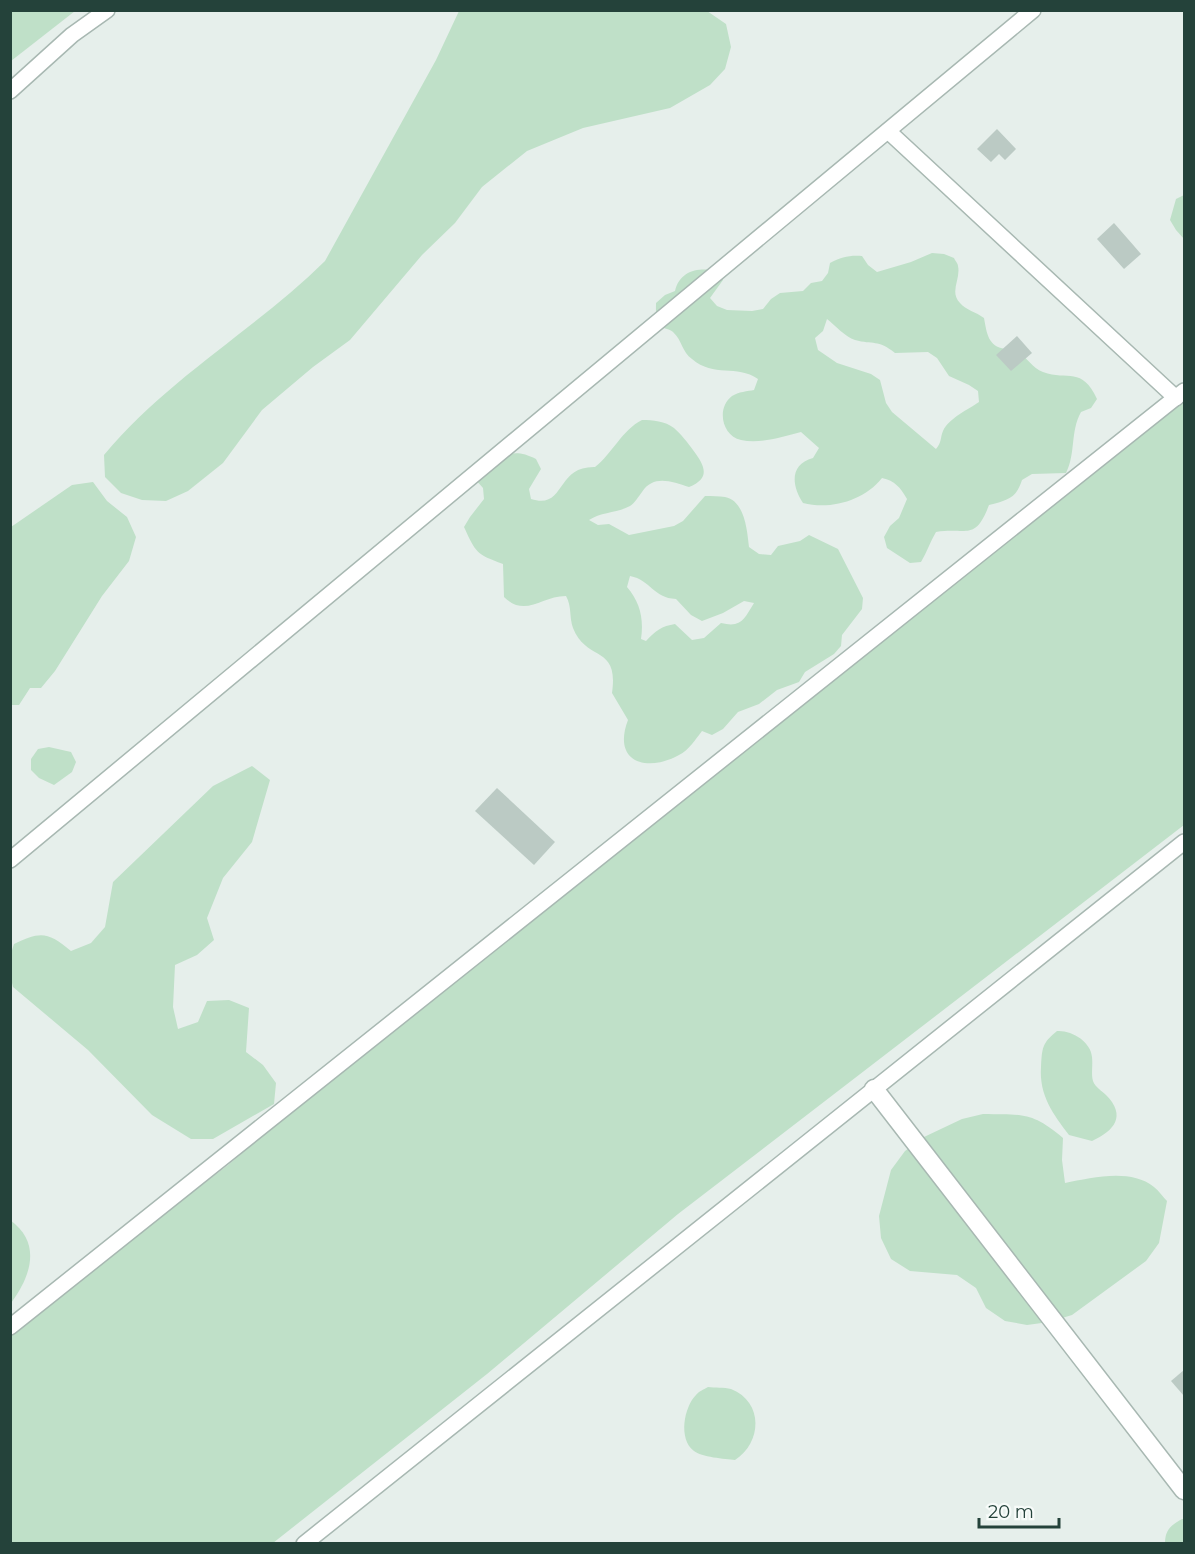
<svg xmlns="http://www.w3.org/2000/svg" width="1195" height="1554" viewBox="0 0 1195 1554" font-family="Montserrat,sans-serif">
<style>
.green{fill:#bfe0c8;fill-rule:evenodd}
.building{fill:#bbcac4}
.lines{fill:none;stroke-linecap:round;stroke-linejoin:round}
.service-casing{stroke:#a8b8b2;stroke-width:18}
.minor-casing{stroke:#a8b8b2;stroke-width:21}
.service{stroke:#fff;stroke-width:15}
.minor{stroke:#fff;stroke-width:18}
</style>
<rect width="100%" height="100%" fill="#e6efeb"/>
<g class="green">
<polygon points="11,10 75,10 75,11 11,61"/>
<path d="M707,11L726,24L731,47L725,69L710,85L670,108L583,128L527,151L482,187L455,223L422,255L350,340L313,367L262,410L223,463L188,491L166,501L142,500L121,493L105,477L104,455C168,378 255,330 325,261L436,60L459,11Z"/>
<polygon points="1184,195 1184,239 1176,230 1170,220 1176,199"/>
<path d="M932,253L944,254L954,258C955,261 958,263 958,266C961,279 949,292 960,303C966,310 976,312 984,318C987,334 988,346 1005,349C1009,350 1015,350 1018,352C1028,358 1032,368 1043,372C1068,381 1082,366 1097,399L1091,408L1081,412C1070,432 1076,453 1066,473L1032,474L1022,480C1016,499 1007,500 989,505C975,542 967,527 936,532C930,542 927,552 921,562L910,563L887,548L884,537L890,526L899,518L907,499C900,487 895,481 882,478C864,501 830,510 803,503C791,485 790,464 813,458L819,448L801,432C782,437 760,444 741,440C722,436 716,408 732,396C738,392 748,391 754,390L758,379C736,364 714,378 692,359C682,352 682,340 673,332C670,329 664,329 661,326C655,320 656,311 656,303L665,295L675,291C680,270 699,267 718,271L723,280L710,298L717,306L727,310L752,311L763,309L771,299L780,293L803,291L811,283L822,281L828,273L830,263C841,257 850,255 862,256L868,265L877,272L911,262ZM827,319C835,325 845,337 855,340C873,345 878,339 895,353L928,352L937,358L949,376L969,385L978,391L979,402C969,409 949,418 943,431C940,438 942,442 936,449L892,412L886,403L880,380L871,374L837,363L818,350L815,338L823,331Z"/>
<polygon points="1184,392 1184,825 678,1214 487,1374 273,1543 11,1544 11,1331 228,1165 487,946"/>
<path d="M642,420C653,420 665,421 674,428C681,434 688,443 693,450C705,466 711,478 689,487C672,482 654,474 642,492C638,497 635,503 630,506C617,513 601,512 589,520L598,525L609,524L629,535L674,526L683,521L705,496C712,496 719,496 725,497C745,501 747,530 749,547L759,554L771,555L778,546L800,541L809,535L838,549L863,598L862,609L842,635L841,646L834,654L805,672L799,682L777,690L759,704L738,712L723,729L712,735L702,731C695,740 689,750 679,755C646,773 612,762 628,720L612,693C619,644 587,663 573,628C569,617 572,607 566,596C541,596 526,618 504,597L503,564C476,554 476,553 464,527L470,517L484,499L483,488L475,479C497,461 507,444 536,459L541,469L529,489L531,499C566,510 555,466 595,467C612,454 622,430 642,420ZM630,576C651,580 653,598 676,599L691,615L702,621L723,613L744,601L754,603C744,619 742,628 721,623L704,638L692,640L675,624C662,626 655,631 646,641L641,639C644,619 640,602 627,587Z"/>
<polygon points="93,482 107,501 127,517 136,537 129,561 102,596 55,671 41,688 30,688 19,705 11,705 11,527 72,485"/>
<polygon points="49,747 71,752 76,762 72,772 54,785 39,778 31,770 31,759 38,749"/>
<path d="M252,766L270,780L252,842L223,878L207,918L214,940L197,955L175,965L173,1007L178,1029L198,1022L207,1001L229,1000L249,1008L246,1052L263,1065L276,1083L274,1104L213,1139H191L152,1115L88,1050L13,987C9,973 9,957 14,944C41,931 48,932 71,951L91,943L105,927L113,882L213,786Z"/>
<path d="M1057,1031C1072,1030 1091,1042 1092,1057C1093,1065 1091,1074 1093,1081C1095,1087 1102,1091 1106,1095C1127,1116 1114,1131 1092,1141L1069,1135C1053,1114 1039,1095 1041,1067C1042,1048 1042,1043 1057,1031Z"/>
<path d="M983,1114C1022,1115 1031,1111 1063,1138L1062,1160L1065,1183C1092,1178 1130,1168 1154,1187C1159,1191 1163,1197 1167,1201L1159,1243L1146,1261L1072,1315L1049,1322L1027,1325L1005,1321L986,1308L976,1288L957,1275L910,1271L891,1259L881,1238L879,1216L891,1170L905,1151L924,1137L962,1119Z"/>
<path d="M10,1220C42,1243 31,1276 11,1303Z"/>
<path d="M708,1387C715,1388 724,1387 731,1389C764,1402 762,1443 735,1460C725,1459 701,1457 694,1451C678,1439 684,1407 696,1395C699,1391 703,1390 708,1387Z"/>
<path d="M1182,1519H1184V1543H1165C1165,1530 1171,1525 1182,1519Z"/>
</g>
<g class="building">
<polygon points="997,129 1016,149 1005,160 999,154 991,162 977,149"/>
<polygon points="1114,223 1141,254 1124,269 1097,239"/>
<polygon points="1017,336 1032,353 1011,371 996,355"/>
<polygon points="497,788 555,842 534,865 475,811"/>
<polygon points="1184,1370 1184,1396 1171,1381"/>
</g>
<g class="lines">
<defs>
<g id="service">
<polyline points="10,91 72,35 107,10"/>
<polyline points="888,131 1176,398"/>
<polyline points="10,860 1033,10"/>
<polyline points="10,1327 1184,391"/>
<polyline points="304,1544 1184,842"/>
</g>
<polyline id="minor" points="874,1089 1184,1490"/>
</defs>
<use href="#service" class="service-casing"/>
<use href="#minor" class="minor-casing"/>
<use href="#service" class="service"/>
<use href="#minor" class="minor"/>
</g>
<rect width="1195" height="1554" fill="none" stroke="#24423a" stroke-width="24"/>
<path d="M979 1518v9h80v-9" fill="none" stroke="#24423a" stroke-width="3"/>
<text x="988" y="1518" font-size="18" fill="#24423a" stroke="#f7fbf9" stroke-width="4.5" paint-order="stroke">20 m</text>
</svg>
